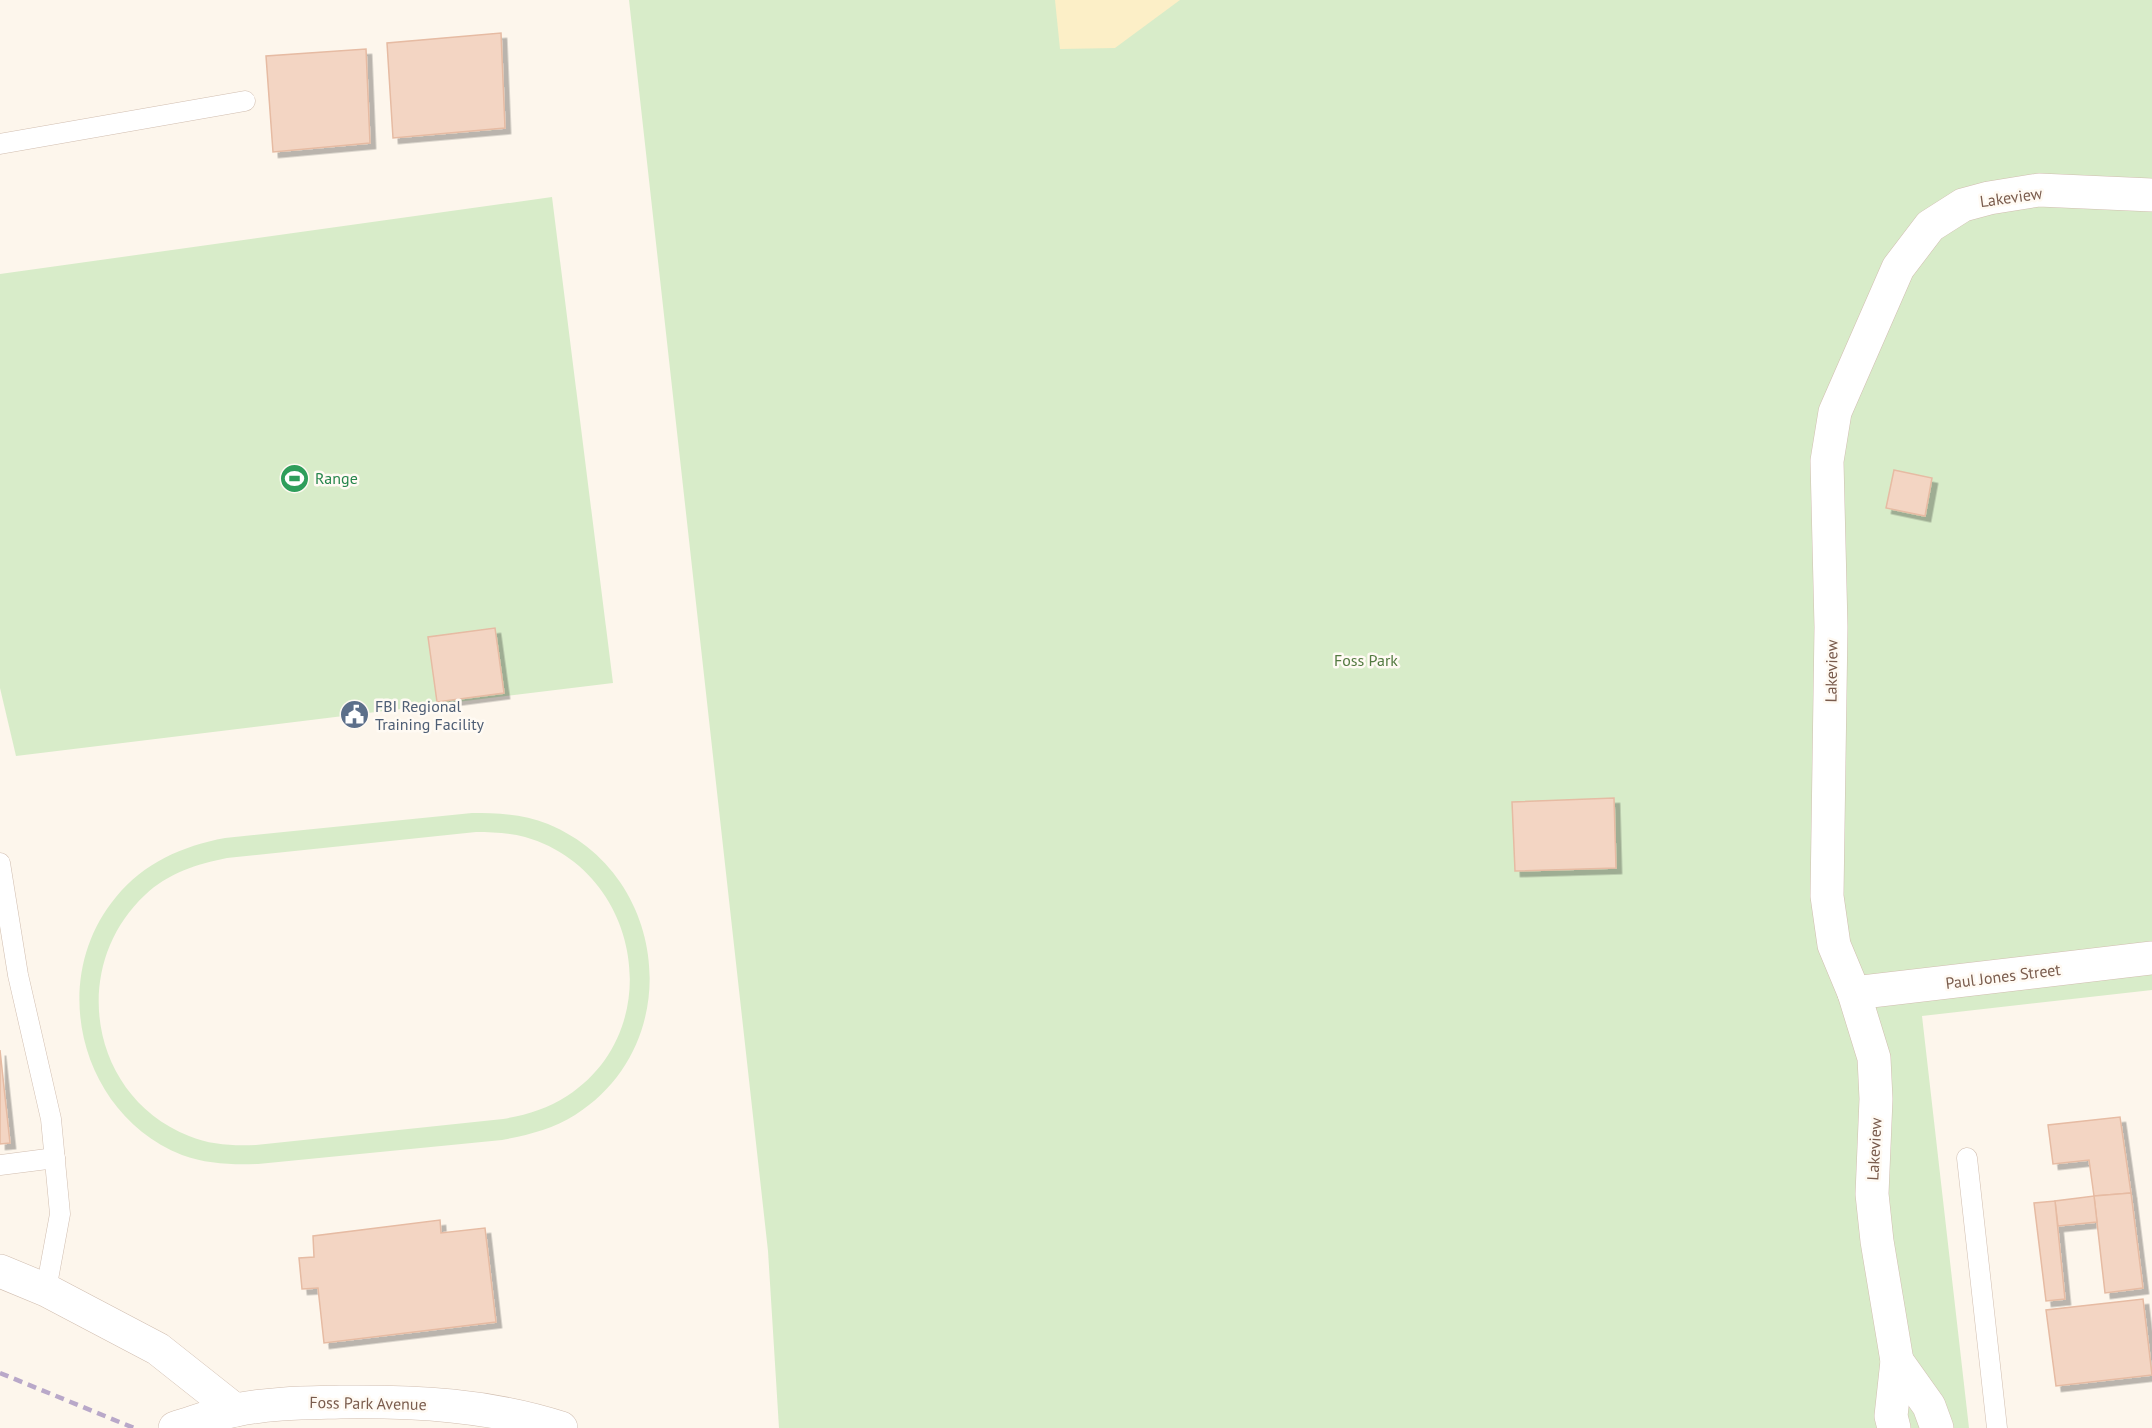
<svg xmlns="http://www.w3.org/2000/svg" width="2152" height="1428" viewBox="0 0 2152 1428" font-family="'PT Sans',sans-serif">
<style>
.green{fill:#d8ecc9;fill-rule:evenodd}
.sand{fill:#fcefc7}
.building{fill:#f3d5c3;stroke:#e6bba3;stroke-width:1.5;filter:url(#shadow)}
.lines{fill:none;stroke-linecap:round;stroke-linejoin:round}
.lane-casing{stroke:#d1beb0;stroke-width:21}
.street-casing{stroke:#d1beb0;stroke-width:34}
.lane{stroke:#fff;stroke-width:20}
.street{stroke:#fff;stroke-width:33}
.rail{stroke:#b9a8c9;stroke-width:4.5;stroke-dasharray:9 6;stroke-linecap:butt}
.labels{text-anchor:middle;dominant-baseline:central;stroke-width:5;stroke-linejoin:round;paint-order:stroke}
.street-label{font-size:16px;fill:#7a5c4d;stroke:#fffaf3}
.leisure-label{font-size:16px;fill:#27864d;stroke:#fffaf3;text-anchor:start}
.park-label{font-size:16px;fill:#537a41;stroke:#fffaf3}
.service-label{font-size:16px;fill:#4e5e75;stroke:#fffaf3;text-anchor:start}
</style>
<defs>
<filter id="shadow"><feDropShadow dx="5.5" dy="5.5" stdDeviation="0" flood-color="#0004"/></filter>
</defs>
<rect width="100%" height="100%" fill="#fdf6ec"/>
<g class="green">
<polygon points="629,0 2152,0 2152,990 1922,1016 1969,1428 779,1428 768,1251"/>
<polygon points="552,197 613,683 16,756 0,688 0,274"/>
<path d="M472,813C497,813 523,814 548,824C669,874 687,1044 575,1115C553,1129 528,1135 502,1140L258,1164C232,1165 207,1164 182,1155C81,1115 46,981 116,897C144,863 182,846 225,838ZM476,832C492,832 509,833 525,837C641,870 669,1030 567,1096C547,1109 526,1115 503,1119L256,1145C233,1146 211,1145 189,1136C90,1097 68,967 145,895C168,873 197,864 227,858Z"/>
</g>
<polygon class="sand" points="1055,0 1180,0 1115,48 1060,49"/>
<g class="building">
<polygon points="501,33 505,128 393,138 387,43"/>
<polygon points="366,49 370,143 273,152 266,56"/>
<polygon points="1894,470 1932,478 1925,516 1886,508"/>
<polygon points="495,628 504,693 437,702 428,637"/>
<polygon points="1614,798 1616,868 1515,871 1512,802"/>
<polygon points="0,1050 10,1143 0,1144"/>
<polygon points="2120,1117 2131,1193 2094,1196 2089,1160 2053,1164 2048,1125"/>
<polygon points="2131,1193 2143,1288 2105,1293 2094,1196"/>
<polygon points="2094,1196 2097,1222 2058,1226 2055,1201"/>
<polygon points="2055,1201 2065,1299 2046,1301 2034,1203"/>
<polygon points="440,1220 441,1233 485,1228 496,1322 324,1343 318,1288 302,1289 299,1258 314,1257 313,1236"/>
<polygon points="2143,1299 2152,1375 2056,1386 2046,1310"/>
</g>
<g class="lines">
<defs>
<g id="lane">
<polyline points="0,144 245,101"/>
<polyline points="0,863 18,975 51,1119 60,1214 46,1290"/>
<polyline points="1967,1158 1997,1428"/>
<polyline points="0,1165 55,1158"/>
</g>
<g id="street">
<polyline points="1854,993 2152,958"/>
<polyline points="0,1271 46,1290 158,1349 235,1410"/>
<polyline points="1897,1361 1929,1406 1937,1428"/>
<path d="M175,1428C195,1422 216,1414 236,1410C271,1403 305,1403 340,1402C415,1401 490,1405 561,1428"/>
<polyline points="1894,1428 1891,1416 1897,1361 1877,1241 1872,1194 1876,1099 1874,1058 1854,993 1834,945 1827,896 1831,627 1827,461 1835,412 1898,268 1930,226 1963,205 1989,198 2039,190 2152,195"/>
</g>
</defs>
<use href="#lane" class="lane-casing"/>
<use href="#street" class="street-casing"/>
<use href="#lane" class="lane"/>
<use href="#street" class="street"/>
<polyline class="rail" points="0,1373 134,1428"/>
</g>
<defs>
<symbol id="stadium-disc" viewBox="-11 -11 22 22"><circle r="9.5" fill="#2e9e5b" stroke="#fffaf3"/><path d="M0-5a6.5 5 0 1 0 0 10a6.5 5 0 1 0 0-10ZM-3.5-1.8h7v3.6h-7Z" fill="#fff"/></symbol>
<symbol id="civic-disc" viewBox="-11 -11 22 22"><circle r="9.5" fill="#5c6f8a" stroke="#fffaf3"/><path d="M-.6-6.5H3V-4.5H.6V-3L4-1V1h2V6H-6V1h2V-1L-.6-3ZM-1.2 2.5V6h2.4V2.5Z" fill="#fff"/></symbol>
</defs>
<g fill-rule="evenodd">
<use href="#stadium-disc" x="278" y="462" width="33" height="33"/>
<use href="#civic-disc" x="338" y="698" width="33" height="33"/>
</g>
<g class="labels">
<g class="street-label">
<text transform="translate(2011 197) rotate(-8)">Lakeview</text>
<text transform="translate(1831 671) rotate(-89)">Lakeview</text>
<text transform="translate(2003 976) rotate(-7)">Paul Jones Street</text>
<text transform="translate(1874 1149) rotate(-87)">Lakeview</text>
<text transform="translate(368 1403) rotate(1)">Foss Park Avenue</text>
</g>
<g class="leisure-label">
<text x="315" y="478">Range</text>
</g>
<g class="park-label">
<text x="1366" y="660">Foss Park</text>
</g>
<g class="service-label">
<text x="375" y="706">FBI Regional<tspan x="375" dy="18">Training Facility</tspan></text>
</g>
</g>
</svg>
